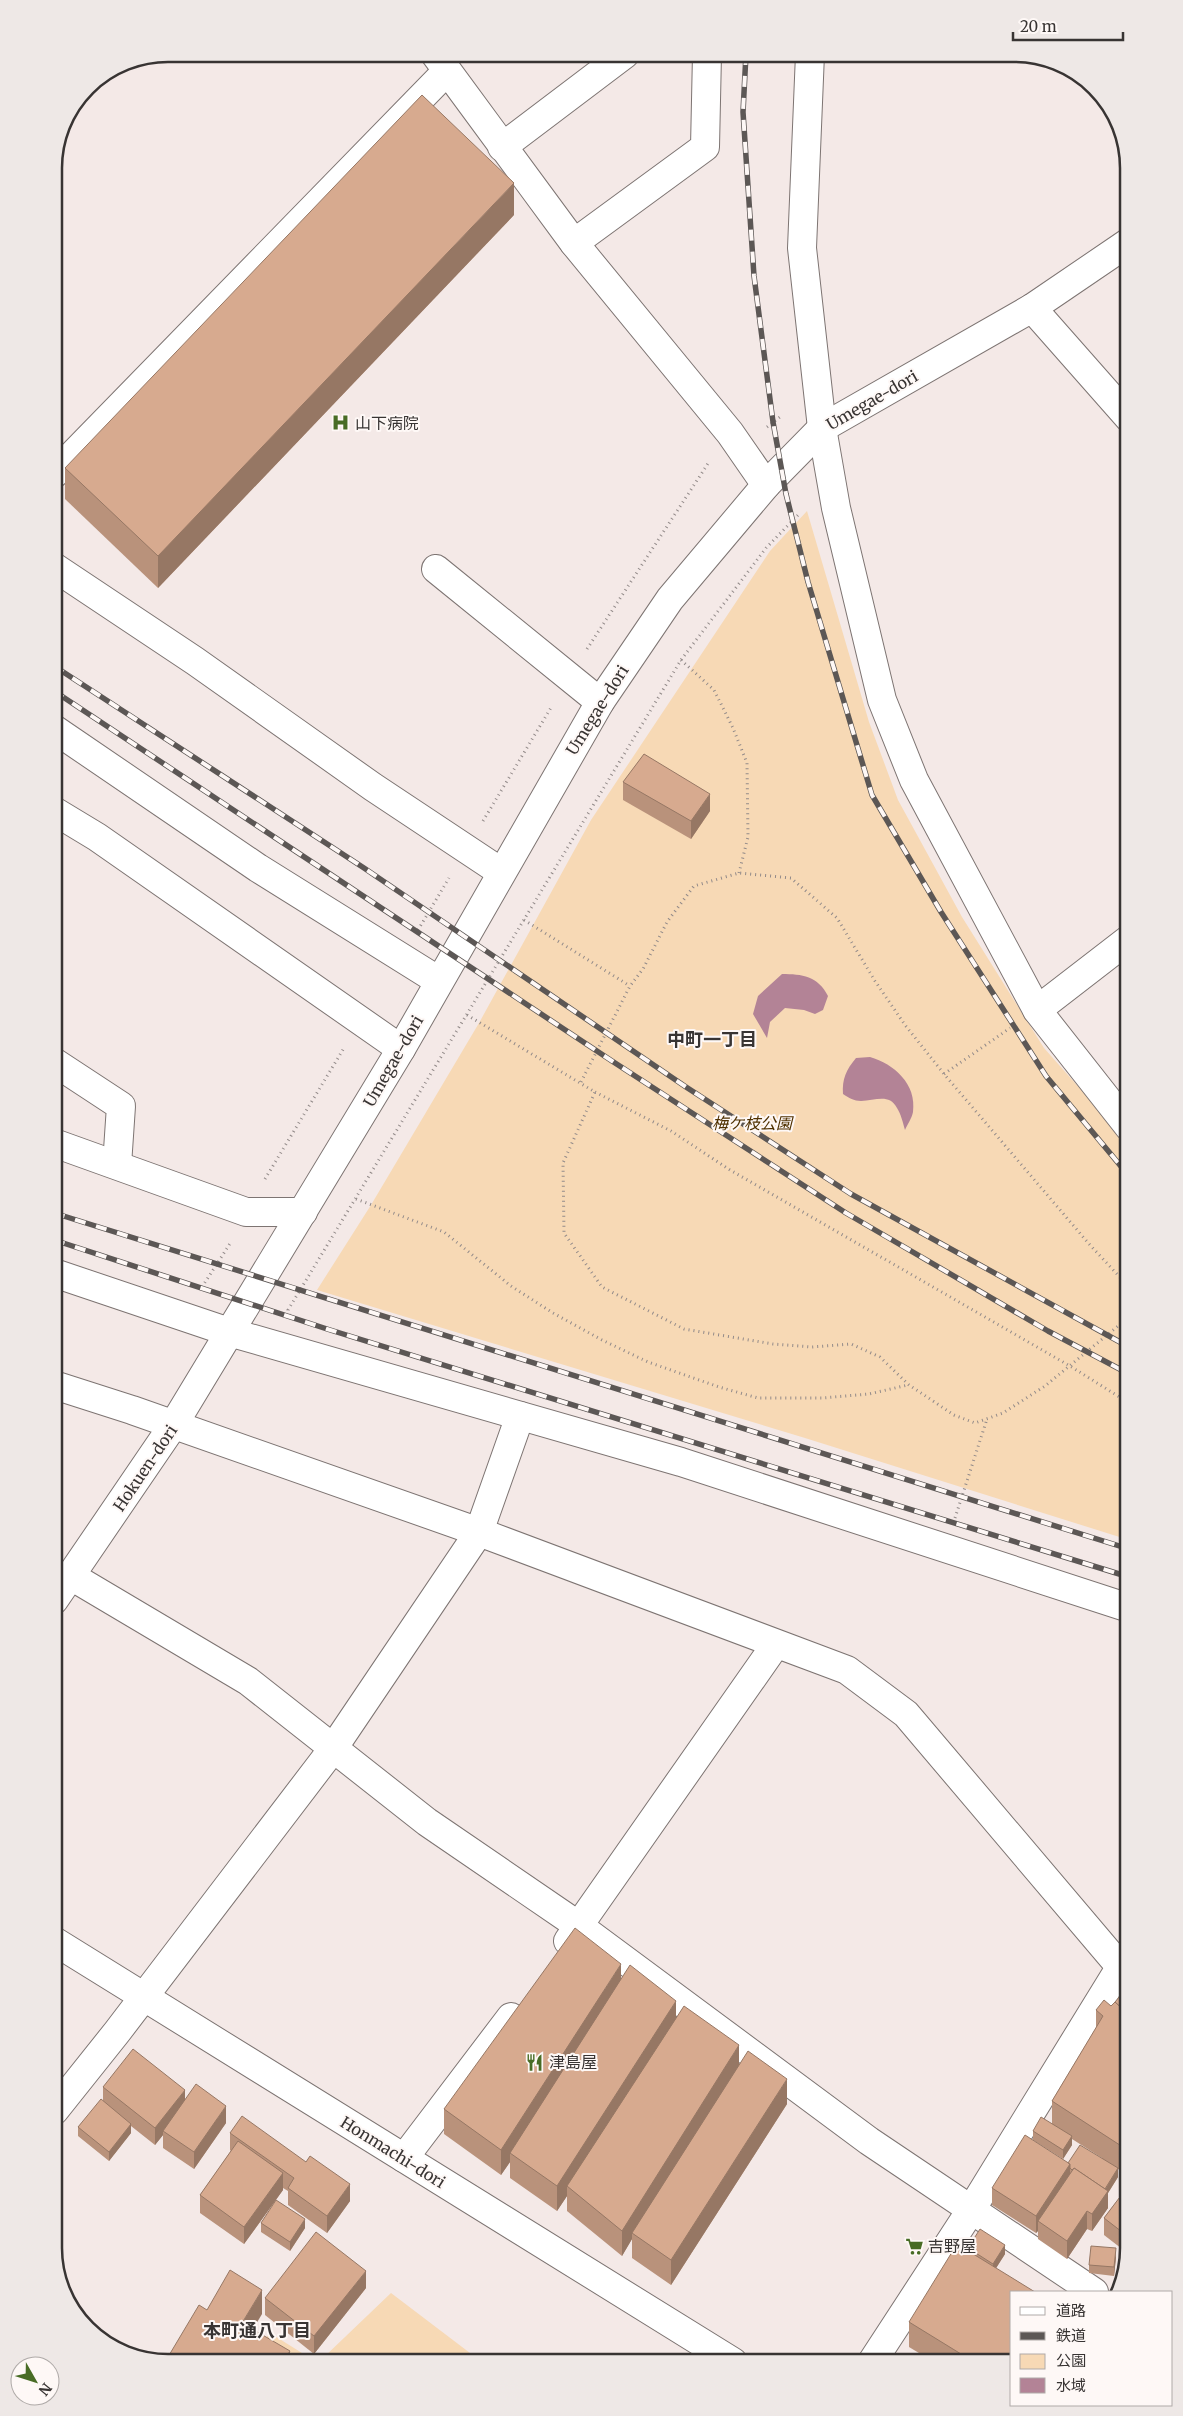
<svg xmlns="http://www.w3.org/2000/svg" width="1183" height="2416" viewBox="0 0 1183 2416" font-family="Merriweather,'Noto Sans JP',serif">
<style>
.green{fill:#f7d9b5}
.water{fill:#b38396}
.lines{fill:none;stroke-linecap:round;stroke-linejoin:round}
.minor-casing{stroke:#7d7472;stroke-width:30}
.tertiary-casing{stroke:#7d7472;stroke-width:30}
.path{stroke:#928a89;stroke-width:3;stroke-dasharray:1 4;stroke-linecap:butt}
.minor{stroke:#fff;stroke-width:28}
.tertiary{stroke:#fff;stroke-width:28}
.rail-casing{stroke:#5c5755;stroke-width:5.5}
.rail{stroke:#fef8f6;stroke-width:4;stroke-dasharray:11;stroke-linecap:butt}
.wall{fill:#b9927b}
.shaded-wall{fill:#967764}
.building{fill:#d7aa8f;stroke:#967764}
.labels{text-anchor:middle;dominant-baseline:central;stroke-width:4;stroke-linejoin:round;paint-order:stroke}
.street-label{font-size:16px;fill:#383433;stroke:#fef8f6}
.poi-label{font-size:16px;fill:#383433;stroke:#fef8f6;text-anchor:start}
.park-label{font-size:16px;font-style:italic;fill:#503100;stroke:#fef8f6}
.neighbourhood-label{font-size:18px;font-weight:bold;fill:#383433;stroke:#fef8f6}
.rim{fill:none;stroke:#383433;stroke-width:2.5}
</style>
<rect width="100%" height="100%" fill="#f4e9e7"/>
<g class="green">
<polygon points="807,511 869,722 898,800 962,917 1044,1048 1083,1092 1129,1149 1129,1540 805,1438 317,1290 371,1205 479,1023 591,820 770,551"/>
<polygon points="391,2293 470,2353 466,2362 273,2362 255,2350 270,2333 310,2358 322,2359"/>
</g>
<g class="water">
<path d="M782,974C802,974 818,976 828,996L823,1010L815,1014L804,1010L785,1008L770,1022L767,1038L753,1014L758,996Z"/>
<path d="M870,1057C894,1064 917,1084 913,1112C912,1118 907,1125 905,1130C903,1123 901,1114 897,1108C889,1093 875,1101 861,1101C854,1101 849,1098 843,1094C842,1079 846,1070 856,1058Z"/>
</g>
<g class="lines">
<defs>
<g id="minor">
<polyline points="435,54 574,243 730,433 766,485"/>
<polyline points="810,54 802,248 822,428 836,508 882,700 914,780 1037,1010 1129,1127"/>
<polyline points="502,147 625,54"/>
<polyline points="574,243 705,147 707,54"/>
<polyline points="1032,308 1129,418"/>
<polyline points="54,474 447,71"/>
<polyline points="436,569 600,702"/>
<polyline points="54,729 258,868 439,981"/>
<polyline points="54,811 97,837 401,1049"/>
<polyline points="1037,1010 1129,939"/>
<polyline points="54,1062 121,1106 117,1165"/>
<polyline points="54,1143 246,1212 303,1212"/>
<polyline points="54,1273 229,1332 681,1462 1129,1608"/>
<polyline points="54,1385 132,1410 479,1532 847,1670 906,1714 1129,1977"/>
<polyline points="71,1576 248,1681 427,1822 579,1926 869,2141 1094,2292"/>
<polyline points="568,1941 776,1644"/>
<polyline points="54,2111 117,2032 332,1750 479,1532 520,1416"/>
<polyline points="404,2158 511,2017"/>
<polyline points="872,2362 971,2210 1129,1953"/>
</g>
<g id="tertiary">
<polyline points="54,567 195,661 373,787 501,872"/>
<polyline points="54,1600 174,1424 401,1049 600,702 670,599 766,485 822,428 1032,308 1129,242"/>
<polyline points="54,1941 733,2362"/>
</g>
</defs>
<use href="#minor" class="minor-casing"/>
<use href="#tertiary" class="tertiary-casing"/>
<g class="path">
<polyline points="767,427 780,417"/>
<polyline points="587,649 709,462"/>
<polyline points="681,660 714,690 733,728 747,763 748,837 739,873"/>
<polyline points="483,821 552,706"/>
<polyline points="524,920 630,986"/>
<polyline points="418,930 449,878"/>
<polyline points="467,1015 595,1092 563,1163 564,1233 602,1287 684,1329 773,1344 812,1347 851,1344 880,1357 909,1385 954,1415 975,1423 1003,1413 1045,1386 1129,1317"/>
<polyline points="944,1074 1010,1028"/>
<polyline points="581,1082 630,986 643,969 667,922 694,886 739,873 791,878 837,918 875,981 905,1025 944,1074 1090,1245 1129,1287"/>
<polyline points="595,1092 671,1131 730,1170 1070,1366 1129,1403"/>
<polyline points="265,1179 344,1048"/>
<polyline points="356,1199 444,1232 511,1286 553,1313 602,1340 648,1362 719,1387 758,1398 822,1398 869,1394 908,1385"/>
<polyline points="202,1287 231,1242"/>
<polyline points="289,1315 288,1310 681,660 766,548 799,514"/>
<polyline points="955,1518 987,1419"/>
</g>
<use href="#minor" class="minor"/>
<use href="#tertiary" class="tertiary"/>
<defs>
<g id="rail">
<polyline points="746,54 743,112 754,276 773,422 786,494 808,582 872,795 941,912 1046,1076 1129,1176"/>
<polyline points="54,666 364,868 686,1087 851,1194 1129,1347"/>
<polyline points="54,691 612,1061 846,1213 1048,1331 1129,1374"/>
<polyline points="54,1213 1129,1549"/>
<polyline points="54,1240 327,1329 1129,1577"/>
</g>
</defs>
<use href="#rail" class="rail-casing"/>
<use href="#rail" class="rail"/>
</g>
<g class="wall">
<polygon points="514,215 158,588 65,499 65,468"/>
<polygon points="623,782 710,811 691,839 623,800"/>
<polygon points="621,1978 739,2065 787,2104 671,2285 632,2258 632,2239 622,2256 567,2211 567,2196 557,2211 510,2178 510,2162 501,2175 444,2134 444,2109"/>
<polygon points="1129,1996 1129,2176 1118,2169 1118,2177 1108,2193 1108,2208 1092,2231 1087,2229 1067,2259 1038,2239 1038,2231 1036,2233 992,2205 992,2188 1068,2163 1102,2158 1072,2139 1072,2145 1063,2159 1033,2140 1033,2131 1052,2124 1052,2101 1096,2028 1096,2010 1111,2006"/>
<polygon points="103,2087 185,2099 226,2123 194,2169 163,2148 163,2135 155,2145 131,2126 131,2133 109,2161 78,2136 78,2127 103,2101"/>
<polygon points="230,2133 350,2201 327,2233 288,2205 288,2191 283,2188 283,2190 244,2244 200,2213 200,2195 231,2151 230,2150"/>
<polygon points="1129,2185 1129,2247 1126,2252 1104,2235 1104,2218"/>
<polygon points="261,2223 305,2228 290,2251 261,2232"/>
<polygon points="968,2248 1005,2254 996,2268 1012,2362 934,2362 909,2347 909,2322 968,2251"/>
<polygon points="1116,2257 1114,2276 1089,2273 1089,2265"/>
<polygon points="366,2288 314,2354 265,2315 265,2298"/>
</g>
<g class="shaded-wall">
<polygon points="514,183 514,215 158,588 158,556"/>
<polygon points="710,794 710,811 691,839 691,821"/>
<polygon points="621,1964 621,1989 510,2153 510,2162 501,2175 501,2150"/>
<polygon points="676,2001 676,2026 567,2186 567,2196 557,2211 557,2186"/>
<polygon points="739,2045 739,2070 632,2233 632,2239 622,2256 622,2231"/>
<polygon points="787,2079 787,2104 671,2285 671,2260"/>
<polygon points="185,2090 185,2108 163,2131 163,2135 155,2145 155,2128"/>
<polygon points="226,2106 226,2123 194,2169 194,2152"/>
<polygon points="131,2124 131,2133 109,2161 109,2152"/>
<polygon points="1072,2136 1072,2145 1063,2159 1063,2150"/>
<polygon points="1070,2164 1070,2181 1038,2221 1038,2231 1036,2233 1036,2216"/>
<polygon points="1118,2168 1118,2177 1108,2193 1108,2208 1092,2231 1092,2214 1105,2190"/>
<polygon points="283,2173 283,2190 244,2244 244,2227"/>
<polygon points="350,2184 350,2201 327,2233 327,2216"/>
<polygon points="1087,2211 1087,2229 1067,2259 1067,2241"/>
<polygon points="305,2219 305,2228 290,2251 290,2242"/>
<polygon points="1129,2230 1129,2247 1126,2252 1126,2235"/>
<polygon points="1005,2245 1005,2254 993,2273 993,2264"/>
<polygon points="1116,2248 1116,2257 1114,2276 1114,2267"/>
<polygon points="366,2271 366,2288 314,2354 314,2336"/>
<polygon points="262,2290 262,2314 242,2348 242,2323"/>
<polygon points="290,2351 290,2362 283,2362"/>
</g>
<g class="building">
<polygon points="422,95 514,183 158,556 65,468"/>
<polygon points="644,754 710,794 691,821 623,782"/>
<polygon points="575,1928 621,1964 501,2150 444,2109"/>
<polygon points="630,1965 676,2001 557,2186 510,2153"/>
<polygon points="1120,1996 1129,1996 1129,2015 1115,2002"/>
<polygon points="1104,2000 1111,2006 1115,2002 1129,2015 1129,2151 1052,2101 1103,2016 1096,2010"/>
<polygon points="684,2006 739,2045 622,2231 567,2186"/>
<polygon points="133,2049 185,2090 155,2128 103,2087"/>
<polygon points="748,2051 787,2079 671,2260 632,2233"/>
<polygon points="196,2084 226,2106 194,2152 163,2131"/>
<polygon points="101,2099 131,2124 109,2152 78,2127"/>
<polygon points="242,2116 306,2162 310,2156 350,2184 327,2216 288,2188 294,2178 230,2133"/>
<polygon points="1041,2117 1072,2136 1063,2150 1033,2131"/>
<polygon points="1025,2135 1070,2164 1036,2216 992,2188"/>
<polygon points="238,2141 283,2173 244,2227 200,2195"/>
<polygon points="1080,2145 1118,2168 1105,2189 1074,2168 1072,2170 1070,2168 1070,2164 1068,2163"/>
<polygon points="1074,2168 1108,2191 1092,2214 1087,2211 1067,2241 1038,2221"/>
<polygon points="1129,2185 1129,2230 1126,2235 1104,2218"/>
<polygon points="276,2200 305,2219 290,2242 261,2223"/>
<polygon points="980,2229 1005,2245 993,2264 968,2248"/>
<polygon points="316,2232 366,2271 314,2336 265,2298"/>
<polygon points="957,2244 1035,2292 1012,2292 1012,2362 974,2362 909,2322"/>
<polygon points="1091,2246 1116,2248 1114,2267 1089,2265"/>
<polygon points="230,2270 262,2290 242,2323 290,2351 283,2362 165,2362 199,2305 207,2310"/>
</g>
<defs>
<symbol id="hospital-bare" viewBox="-9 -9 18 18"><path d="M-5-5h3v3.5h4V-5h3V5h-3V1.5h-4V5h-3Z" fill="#486c25" stroke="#fef8f6" stroke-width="2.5" paint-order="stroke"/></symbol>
<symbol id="restaurant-bare" viewBox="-9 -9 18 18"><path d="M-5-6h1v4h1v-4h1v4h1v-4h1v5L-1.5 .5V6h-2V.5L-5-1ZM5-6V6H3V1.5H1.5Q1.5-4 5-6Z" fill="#486c25" stroke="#fef8f6" stroke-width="2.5" paint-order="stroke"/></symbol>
<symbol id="supermarket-bare" viewBox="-9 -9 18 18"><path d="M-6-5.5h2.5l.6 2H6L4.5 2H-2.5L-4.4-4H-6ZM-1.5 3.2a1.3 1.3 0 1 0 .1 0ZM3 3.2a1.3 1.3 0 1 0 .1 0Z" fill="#486c25" stroke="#fef8f6" stroke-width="2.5" paint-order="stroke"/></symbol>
</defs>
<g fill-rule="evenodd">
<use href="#hospital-bare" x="328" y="410" width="25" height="25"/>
<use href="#restaurant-bare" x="522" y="2050" width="25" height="25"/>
<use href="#supermarket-bare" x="902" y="2234" width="25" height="25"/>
</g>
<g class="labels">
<g class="street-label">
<text transform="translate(872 400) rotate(-30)">Umegae-dori</text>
<text transform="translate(597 710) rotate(-58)">Umegae-dori</text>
<text transform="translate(393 1061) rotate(-60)">Umegae-dori</text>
<text transform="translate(145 1468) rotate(-56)">Hokuen-dori</text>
<text transform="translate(393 2152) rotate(32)">Honmachi-dori</text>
</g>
<g class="poi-label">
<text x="355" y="423">山下病院</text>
<text x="549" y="2062">津島屋</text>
<text x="928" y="2246">吉野屋</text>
</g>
<g class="park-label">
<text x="752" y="1123">梅ケ枝公園</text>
</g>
<g class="neighbourhood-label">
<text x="712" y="1039">中町一丁目</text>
<text x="257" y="2330">本町通八丁目</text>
</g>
</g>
<path d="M0 0H1183V2416H0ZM168 62H1014A106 106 0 0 1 1120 168V2248A106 106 0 0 1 1014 2354H168A106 106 0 0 1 62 2248V168A106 106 0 0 1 168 62Z" fill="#eee8e6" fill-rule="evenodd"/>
<path class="rim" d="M168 62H1014A106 106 0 0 1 1120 168V2248A106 106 0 0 1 1014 2354H168A106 106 0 0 1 62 2248V168A106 106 0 0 1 168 62Z"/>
<rect x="1010" y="2291" width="162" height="115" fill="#fef8f6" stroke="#afaaa8"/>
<rect x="1020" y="2307" width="25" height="8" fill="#ffffff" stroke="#afaaa8"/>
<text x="1056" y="2316" font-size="15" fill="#383433">道路</text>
<rect x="1020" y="2332" width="25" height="8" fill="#5c5755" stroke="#afaaa8"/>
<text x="1056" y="2341" font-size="15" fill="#383433">鉄道</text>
<rect x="1020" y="2354" width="25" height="15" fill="#f7d9b5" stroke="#afaaa8"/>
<text x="1056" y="2366" font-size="15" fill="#383433">公園</text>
<rect x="1020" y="2378" width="25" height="15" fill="#b38396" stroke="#afaaa8"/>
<text x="1056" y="2391" font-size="15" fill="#383433">水域</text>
<g transform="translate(35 2381) rotate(129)"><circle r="24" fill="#fef8f6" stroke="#afaaa8"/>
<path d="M0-4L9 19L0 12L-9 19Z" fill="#486c25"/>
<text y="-8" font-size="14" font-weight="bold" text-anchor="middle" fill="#383433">N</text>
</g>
<path d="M1013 32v8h110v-8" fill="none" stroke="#383433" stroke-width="2.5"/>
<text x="1020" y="32" font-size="15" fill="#383433" stroke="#fef8f6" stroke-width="4" paint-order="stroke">20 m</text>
</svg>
